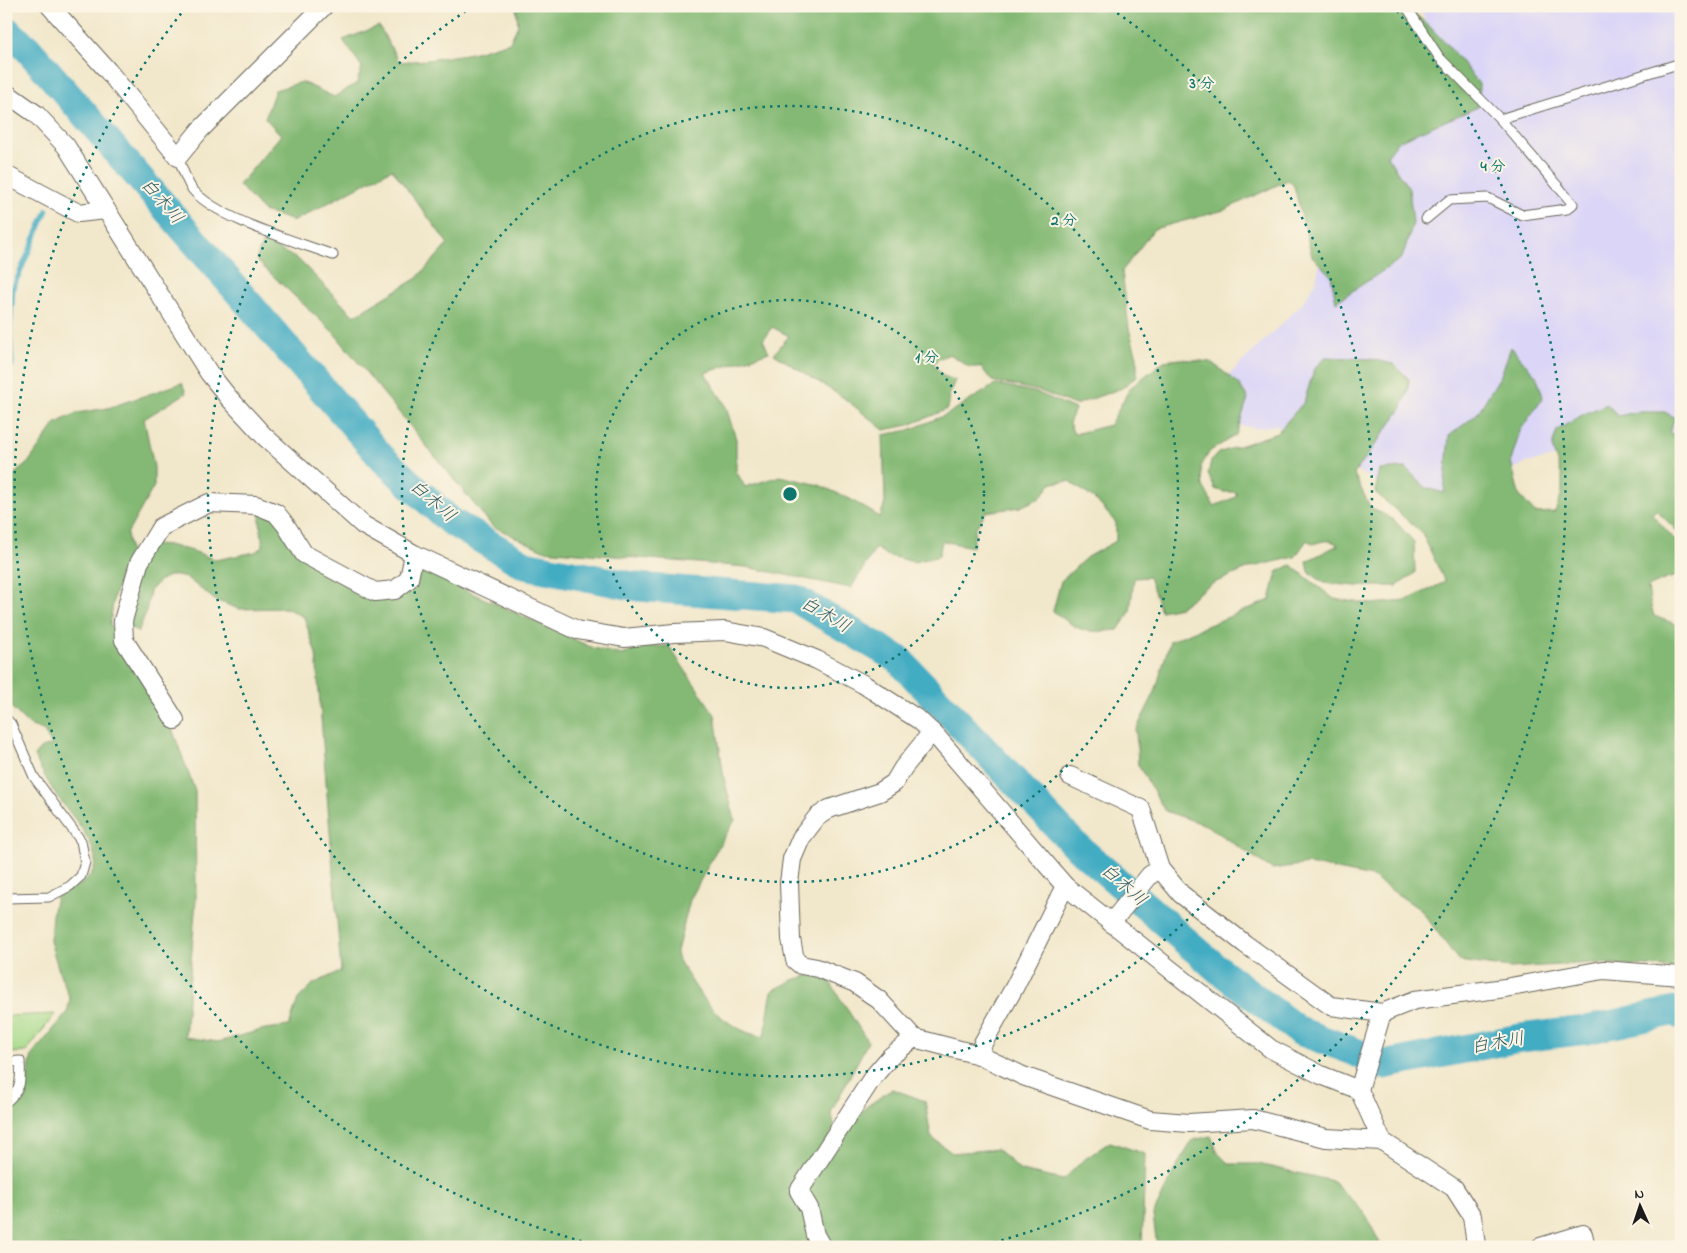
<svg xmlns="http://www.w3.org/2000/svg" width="1687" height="1253" viewBox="0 0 1687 1253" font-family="'Indie Flower','Klee One',sans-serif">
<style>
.built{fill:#dbd6f7}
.green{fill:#a5d989;stroke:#607a52}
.forest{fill:#84b975;stroke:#506a48}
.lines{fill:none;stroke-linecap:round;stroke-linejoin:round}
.stream{stroke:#43acc3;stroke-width:5}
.river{stroke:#43acc3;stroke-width:29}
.lane-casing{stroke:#676359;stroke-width:11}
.street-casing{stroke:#676359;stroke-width:20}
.lane{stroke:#fff;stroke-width:9}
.street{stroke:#fff;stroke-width:18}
.ring{fill:none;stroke:#0f766e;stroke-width:2.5;stroke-dasharray:2.5 5}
.labels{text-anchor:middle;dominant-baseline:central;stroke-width:4;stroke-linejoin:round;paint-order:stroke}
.water-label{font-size:18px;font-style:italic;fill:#2e5d67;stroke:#fcf5e5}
.centre{fill:#0f766e;stroke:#fcf5e5;stroke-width:2.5}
.ring-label{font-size:15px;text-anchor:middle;font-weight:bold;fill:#0f766e;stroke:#fcf5e5;stroke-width:4;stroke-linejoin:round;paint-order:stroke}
</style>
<rect width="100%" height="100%" fill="#fcf5e5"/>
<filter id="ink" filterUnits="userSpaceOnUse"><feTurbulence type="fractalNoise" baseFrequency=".02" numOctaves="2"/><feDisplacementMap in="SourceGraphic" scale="10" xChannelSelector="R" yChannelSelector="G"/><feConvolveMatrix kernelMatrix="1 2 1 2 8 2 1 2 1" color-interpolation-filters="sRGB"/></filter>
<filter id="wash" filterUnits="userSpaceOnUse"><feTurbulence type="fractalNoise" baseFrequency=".0096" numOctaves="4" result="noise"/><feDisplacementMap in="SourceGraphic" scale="20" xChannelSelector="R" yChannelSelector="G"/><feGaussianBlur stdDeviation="1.12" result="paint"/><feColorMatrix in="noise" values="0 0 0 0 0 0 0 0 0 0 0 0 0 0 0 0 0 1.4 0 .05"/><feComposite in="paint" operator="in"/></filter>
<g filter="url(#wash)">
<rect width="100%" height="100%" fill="#f1e7ca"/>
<polygon class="built" points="1417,6 1681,6 1681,444 1631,440 1526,463 1471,489 1412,524 1377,482 1276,425 1256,428 1186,417 1301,305 1316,282 1321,252 1305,194 1436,97 1424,16"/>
<polygon class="green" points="55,1014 26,1052 6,1053 6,1016"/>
<g class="forest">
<path d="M516,6H1404C1433,25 1458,57 1479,84L1478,107L1398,141L1387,156L1409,189L1413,223L1402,258L1336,302L1331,276L1312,256L1294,186L1288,180L1224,210L1154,229L1122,271L1129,329L1137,357V376L1122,388L1075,405L1040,391L992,381L981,367H969L950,354L940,358L933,364L943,376L955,380L949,395L948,409L909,425L884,430L844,398L774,354L789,336L772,327L763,340L769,352L705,373L725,404L736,439V471L745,487L780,476L819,485L850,499L880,517L885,503L883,435L909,430L948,414L996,384L1038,393L1075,409L1069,423L1074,434L1110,425L1130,388L1164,361L1180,359L1211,362L1238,383L1248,398L1236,435L1210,451L1201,466L1203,486L1214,506L1236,497V492H1224L1215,489L1208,474L1211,461L1218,453L1277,433L1304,402L1314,370L1325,357L1370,359L1393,364L1409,379L1408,391L1401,409L1354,474L1370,507L1394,520L1414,542L1415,573L1397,586H1356L1324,583L1309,572L1307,561L1338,545C1329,538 1323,541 1313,544L1307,540L1295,557L1252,567L1209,585L1180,607L1161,611L1149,577L1134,578L1130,612L1118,630C1082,633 1081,632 1053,611L1061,581L1087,557L1116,541V523L1097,501L1069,481L1052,483L1040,498L1020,507L986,512L975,529L973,547L942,541L939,556L914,562L886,555L876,548L851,588L746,567L543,550L492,526L334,333L256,260L263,241L299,260L354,316L417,278L448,244L392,169L294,221L263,211L239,185L281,135L265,118L275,90L302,82L334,97L357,83L362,67L343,40L379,26L399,62L428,60L472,53L510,42L518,25Z"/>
<polygon points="1511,347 1537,377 1543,397 1520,431 1511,461 1519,495 1535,513 1555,512 1562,493 1562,477 1552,447 1557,430 1584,414 1607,404 1618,416 1637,412 1665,412 1675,418 1669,433 1681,436 1681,535 1656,510 1652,514 1681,547 1681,575 1666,579 1648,587 1650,602 1654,616 1681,626 1681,968 1593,963 1510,968 1459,961 1421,910 1372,877 1308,864 1272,869 1206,825 1165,811 1138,765 1136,730 1155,692 1170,641 1270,600 1277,572 1291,565 1334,599 1371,604 1405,601 1445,582 1422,533 1375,492 1380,470 1406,468 1426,488 1444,493 1449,436 1477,414 1501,375"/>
<path d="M182,383L186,393L144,419L154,467V486L127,534L130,552L114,596L110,624L139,675L170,723L195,791L196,899L185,1037L218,1042L265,1029L289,1026L298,999L313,984L341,971L316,654L304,617L286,608L239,609L215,600L187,578L172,575L160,580L150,591L146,612L138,632L125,624L144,543L168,545L193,551L216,560L255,552L263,547L260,521V513L276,518L293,549L377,596L419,569L593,648L622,655L641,647L669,646L715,715L724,779L735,820L718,847L690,900L676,955C697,992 719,1029 764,1037L772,991L793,980L820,972L828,979L868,1042L831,1112L835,1127L795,1192L817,1247H751L734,1242L728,1247H6V1108L25,1091L32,1055L67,1013L70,999L60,974L50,941L52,915L56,896C71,890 97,880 95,859C92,835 66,810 53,790C46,779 40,767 34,756L41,748L52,745L43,730L29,725L12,708L6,704V481L28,463L56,423L77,413L108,408Z"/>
<polygon points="892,1089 925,1101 931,1137 952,1153 997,1149 1021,1171 1063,1180 1082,1161 1110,1142 1145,1154 1142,1247 824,1247 802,1192 844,1134 866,1107"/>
<polygon points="1211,1136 1218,1153 1229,1164 1258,1164 1333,1181 1364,1212 1382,1247 1157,1247 1153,1215 1176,1167 1193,1140"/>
</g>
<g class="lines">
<polyline class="stream" points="6,378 12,364 10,333 13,288 47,210"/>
<polyline class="river" points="6,30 27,48 382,458 450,521 525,565 638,587 796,599 898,659 1074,844 1219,970 1299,1031 1353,1051 1383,1065 1520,1038 1586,1030 1675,1011 1681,1015"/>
</g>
</g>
<g filter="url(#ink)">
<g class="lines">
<defs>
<g id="lane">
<polyline points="1406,6 1439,57 1500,119 1573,204 1567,209 1522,215 1488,198 1449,200 1426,219"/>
<polyline points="1500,119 1681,63"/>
<path d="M178,157C182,167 186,181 192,189C217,219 295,241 333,255"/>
<polyline points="6,719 11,724 34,777 81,841 85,862 81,876 70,886 49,897 6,898"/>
<path d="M6,1062L20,1061C21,1081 22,1089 6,1102"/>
</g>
<g id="street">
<polyline points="50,6 108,71 178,157 200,130 324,6"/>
<polyline points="6,93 36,114 66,146 209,373 229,398 264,436 363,525 414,554 577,630 624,638 674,633 725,631 764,638 817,660 863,684 919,720 937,737 1065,886 1271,1049 1321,1075 1359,1090"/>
<polyline points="6,175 78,213 106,210"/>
<polyline points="175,720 124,640 123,621 139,563 161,527 209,503 256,505 276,513 285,524 304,554 375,592 395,590 409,579 414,554"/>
<polyline points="932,732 903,768 894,783 880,792 829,809 817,817 801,838 792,859 789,883 791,939 795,960 801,965 817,968 855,983 879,1000 914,1038 979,1055 1023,1076 1150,1120 1189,1123 1253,1119 1326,1138 1382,1141 1454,1188 1472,1216 1476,1245 1475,1247"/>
<polyline points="1070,776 1141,809 1160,869 1181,894 1245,944 1331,1006 1382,1013 1415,1000 1505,988 1603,970 1681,976"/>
<polyline points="1111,923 1150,875 1160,869"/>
<polyline points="979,1055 983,1043 1014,988 1065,886"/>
<polyline points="1382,1141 1359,1090 1382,1013"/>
<polyline points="822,1247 815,1235 809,1208 799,1191 873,1077 891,1056 914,1038"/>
<polyline points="1540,1247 1583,1234 1586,1247"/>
</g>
</defs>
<use href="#lane" class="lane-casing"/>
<use href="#street" class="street-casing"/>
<use href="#lane" class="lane"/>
<use href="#street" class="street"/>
</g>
</g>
<g class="ring">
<circle cx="790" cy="494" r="194"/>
<circle cx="790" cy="494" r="388"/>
<path d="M1111 9A582 582 0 1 1 469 9"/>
<path d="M596 1245A776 776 0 0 1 183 11M1397 11A776 776 0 0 1 984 1245"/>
</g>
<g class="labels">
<g class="water-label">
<text transform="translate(161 202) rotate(49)">白木川</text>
<text transform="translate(432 502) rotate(41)">白木川</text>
<text transform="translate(825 616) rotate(30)">白木川</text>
<text transform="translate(1123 886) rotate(41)">白木川</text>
<text transform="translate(1498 1044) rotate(-10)">白木川</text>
</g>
</g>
<circle cx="790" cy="494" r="8" class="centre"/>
<g class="ring-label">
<text x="1202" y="88">3 分</text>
<text x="1493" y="171">4 分</text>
<text x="1064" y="225">2 分</text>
<text x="927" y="362">1 分</text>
</g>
<rect width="1687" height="1253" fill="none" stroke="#fcf5e5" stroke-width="25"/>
<g transform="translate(1640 1206) rotate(357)" stroke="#fcf5e5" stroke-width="4" paint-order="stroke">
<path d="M0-4L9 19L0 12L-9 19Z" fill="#1c1c1c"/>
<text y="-8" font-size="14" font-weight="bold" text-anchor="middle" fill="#1c1c1c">N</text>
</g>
</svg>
